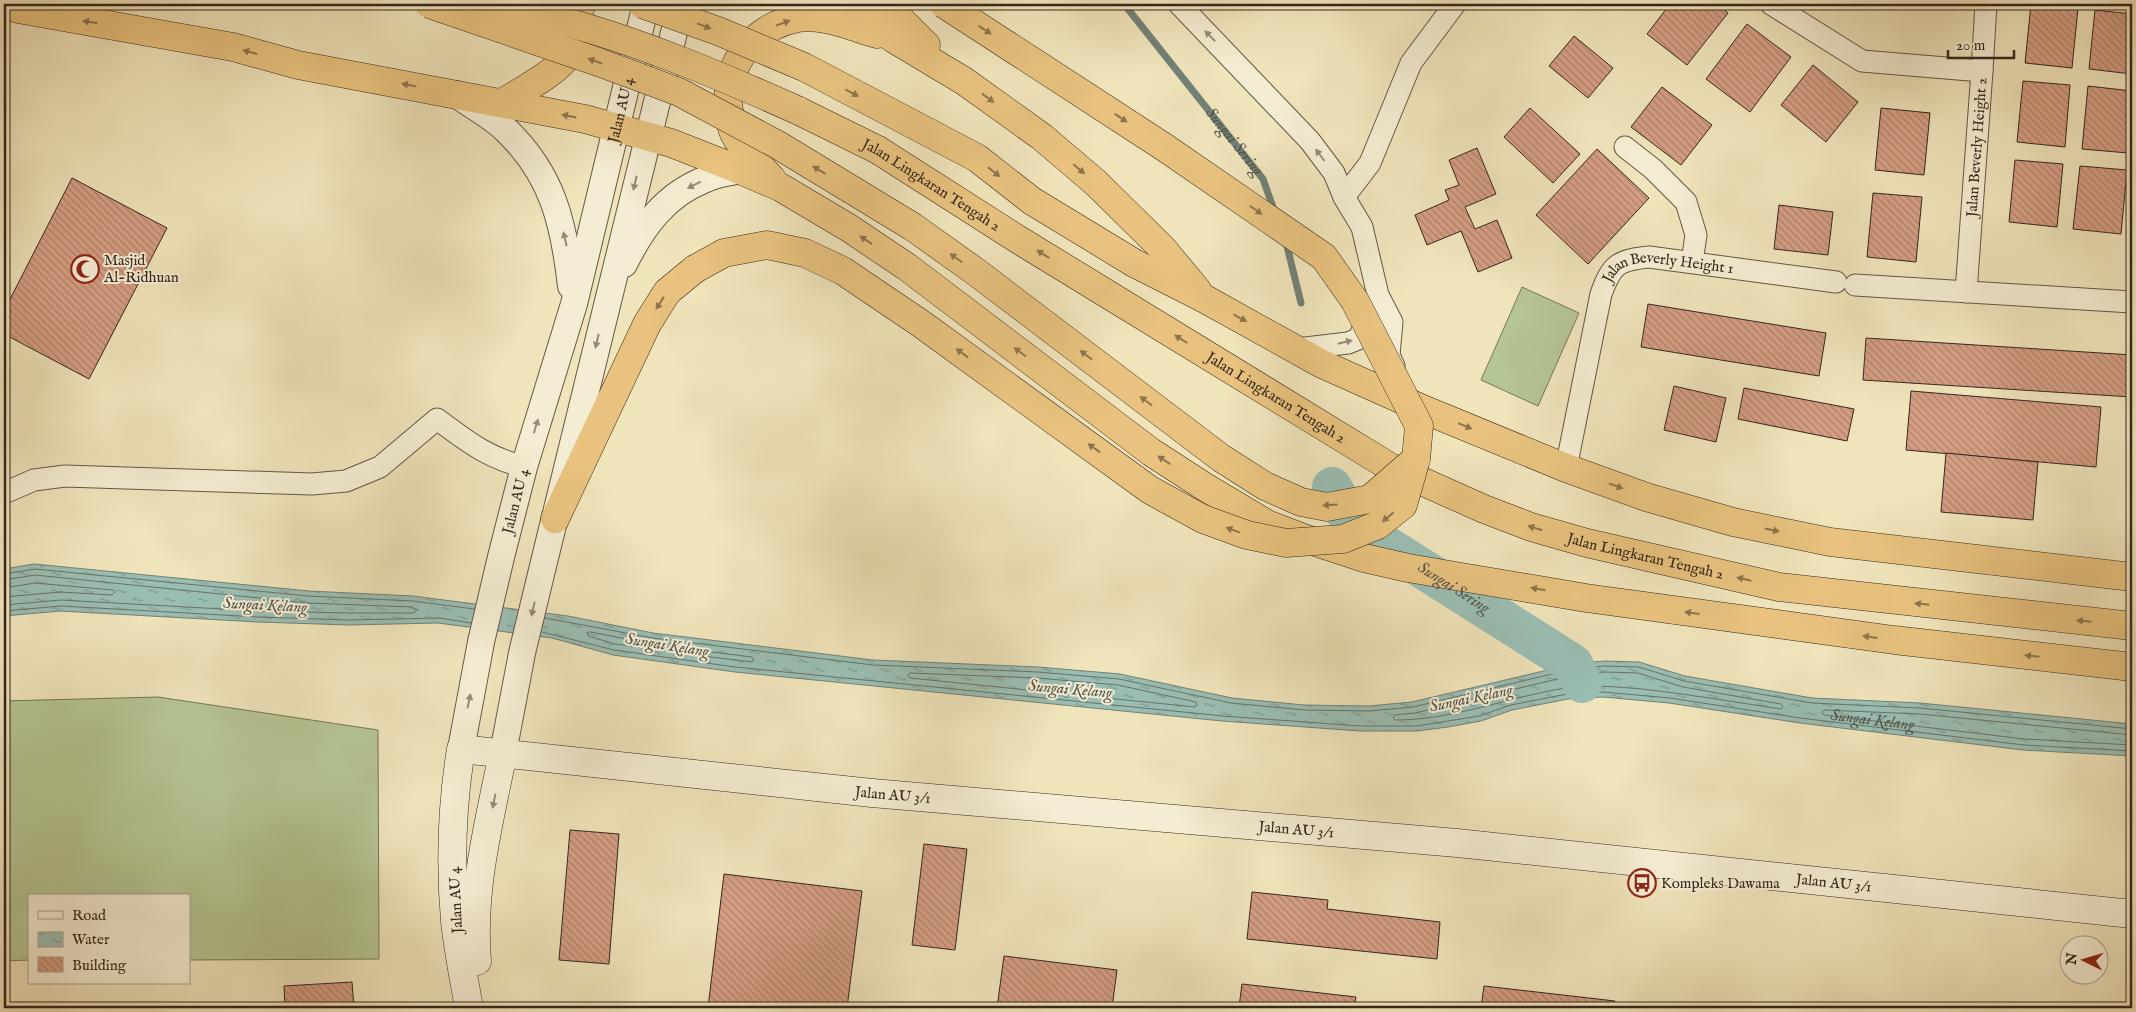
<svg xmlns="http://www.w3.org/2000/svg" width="2136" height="1012" viewBox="0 0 2136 1012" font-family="'IM FELL English',serif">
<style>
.grass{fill:#b5c593;stroke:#757658}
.water{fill:url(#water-ripples);stroke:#728177}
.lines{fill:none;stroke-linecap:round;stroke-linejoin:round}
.shore{stroke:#687268;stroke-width:1}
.stream{stroke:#728177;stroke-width:7}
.river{stroke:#9abeb3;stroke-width:40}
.building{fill:url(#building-back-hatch);stroke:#35261d}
.minor-casing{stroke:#645644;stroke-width:23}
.tertiary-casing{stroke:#645644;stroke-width:28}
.secondary-casing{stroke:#35261d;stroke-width:29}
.trunk-casing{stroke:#35261d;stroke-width:29}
.minor{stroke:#f5edd3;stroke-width:21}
.tertiary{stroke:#f5edd3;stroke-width:26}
.secondary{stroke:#f5edd3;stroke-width:28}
.trunk{stroke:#e8c27e;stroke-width:28}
.trunk-bridge-casing{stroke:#35261d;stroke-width:29;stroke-linecap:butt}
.trunk-bridge{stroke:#e8c27e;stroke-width:28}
.oneway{fill:#8e744e}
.oneway2{fill:#958a78}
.labels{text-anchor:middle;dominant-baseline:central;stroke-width:4;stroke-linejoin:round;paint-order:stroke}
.street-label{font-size:15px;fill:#35261d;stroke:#f5edd3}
.poi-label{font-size:15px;fill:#35261d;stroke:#f5edd3;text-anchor:start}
.water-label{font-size:16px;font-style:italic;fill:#53544a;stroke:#f5edd3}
</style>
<defs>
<pattern id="water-ripples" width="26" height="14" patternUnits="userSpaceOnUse" patternTransform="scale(1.25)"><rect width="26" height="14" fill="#9abeb3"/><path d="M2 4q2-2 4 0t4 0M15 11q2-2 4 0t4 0" fill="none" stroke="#7e9a91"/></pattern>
<pattern id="building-back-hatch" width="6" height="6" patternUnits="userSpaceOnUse" patternTransform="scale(1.25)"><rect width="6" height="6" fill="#d59e83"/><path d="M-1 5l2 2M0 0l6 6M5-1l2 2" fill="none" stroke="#ae816b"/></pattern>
</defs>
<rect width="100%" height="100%" fill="#f0e4bb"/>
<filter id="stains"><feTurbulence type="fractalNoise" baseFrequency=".004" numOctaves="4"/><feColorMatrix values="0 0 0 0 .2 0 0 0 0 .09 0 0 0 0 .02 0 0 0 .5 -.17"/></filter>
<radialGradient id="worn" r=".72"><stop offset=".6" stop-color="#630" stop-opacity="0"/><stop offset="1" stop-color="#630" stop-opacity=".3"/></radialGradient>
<g class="grass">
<polygon points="1522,287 1579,313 1538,406 1481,380"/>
<polygon points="158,697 378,730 379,959 189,960 189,896 29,896 29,960 4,961 4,701"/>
</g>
<polygon class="water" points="34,564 309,591 413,596 568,616 653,633 873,660 1038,667 1120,674 1232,698 1304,705 1369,706 1412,702 1573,664 1604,661 1639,662 1685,676 1812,698 1920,703 2132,724 2132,756 2023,750 1800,723 1669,703 1603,697 1568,699 1512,710 1481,721 1448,727 1417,731 1360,731 1222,721 735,672 613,655 552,638 438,623 349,625 258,622 60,611 4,616 4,569"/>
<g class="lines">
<g class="shore">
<polyline points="4,574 35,569 308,596 413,601 474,609"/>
<polyline points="4,580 35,575 308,603 412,607 417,610 414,613 349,613 258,611 61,600 4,605"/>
<polyline points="4,588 35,583 113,590 115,592 112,595 60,592 4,597"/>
<polyline points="4,611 61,606 258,617 349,620 439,618 471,623"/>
<polyline points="545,618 653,638 873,665 1038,672 1119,679 1231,703 1304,710 1369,711 1413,707 1573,669 1604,666 1639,667 1684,681 1812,703 1920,708 2132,729"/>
<polyline points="542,632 614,650 735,667 1223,716 1360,726 1417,726 1479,716 1511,705 1567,694 1603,692 1670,698 1800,718 2024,745 2132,751"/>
<polygon points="590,632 648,643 650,646 648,648 615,644 588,636 587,633"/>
<polygon points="679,648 752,657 754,660 752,662 678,653 676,650"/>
<path d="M1605,672L1638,673L1683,687L1781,704L1783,707L1781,709C1734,702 1688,694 1642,689C1616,687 1591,684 1566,688C1508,697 1454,720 1395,720L1393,718L1395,715L1415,713L1574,675Z"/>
<polygon points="910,673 1037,678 1118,685 1196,702 1197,705 1195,707 910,678 908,676"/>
<path id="s1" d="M2132,735L1920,714L1825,710L1822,712L1824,715L2024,739L2132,745"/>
</g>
<g class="stream">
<path id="s2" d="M1124,4L1263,179L1275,213"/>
<polyline points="1286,242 1301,303"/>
</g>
<path class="river" id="s3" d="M1332,487L1352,524L1573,664L1582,683"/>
</g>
<g class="building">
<polygon points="1670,4 1716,4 1728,13 1687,65 1647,34"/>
<polygon points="2031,4 2078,8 2072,68 2025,63"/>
<polygon points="2095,10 2132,14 2132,74 2089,69"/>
<polygon points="1747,24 1791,57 1750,112 1706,79"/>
<polygon points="1574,36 1613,68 1588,98 1549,66"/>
<polygon points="1813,65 1858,102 1826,142 1781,105"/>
<polygon points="2023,81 2070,85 2065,147 2017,142"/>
<polygon points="2088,86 2132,91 2128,153 2082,149"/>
<polygon points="1662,87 1712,125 1681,165 1631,127"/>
<polygon points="1530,108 1580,154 1553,183 1504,137"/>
<polygon points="1881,108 1930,113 1924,175 1875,170"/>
<polygon points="1477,148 1496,194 1465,207 1475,229 1497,220 1512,258 1478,272 1461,231 1427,245 1415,215 1449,200 1445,190 1459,185 1449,160"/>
<polygon points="1597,149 1649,198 1588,264 1536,215"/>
<polygon points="2015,160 2063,164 2057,227 2009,222"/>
<polygon points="2080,166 2127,170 2121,234 2073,229"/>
<polygon points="72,178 167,228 89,379 4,334 4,311"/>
<polygon points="1873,193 1922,197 1916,262 1867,257"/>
<polygon points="1779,205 1833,212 1828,255 1774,249"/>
<polygon points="1648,304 1826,333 1819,376 1641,347"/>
<polygon points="1866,338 2132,355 2132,397 1863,380"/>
<polygon points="1674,386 1726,398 1716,442 1664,430"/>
<polygon points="1744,388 1854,409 1847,441 1738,419"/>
<polygon points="1911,391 2101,407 2096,467 1906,450"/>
<polygon points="1946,453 2038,462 2033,520 1941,512"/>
<polygon points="570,830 619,834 609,964 559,960"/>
<polygon points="924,844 967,849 955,950 912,945"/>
<polygon points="724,874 862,891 847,1008 708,1008"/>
<polygon points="1252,892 1328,900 1327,909 1440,922 1437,959 1247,939"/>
<polygon points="1004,956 1117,970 1112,1008 997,1008"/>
<polygon points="352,982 354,1008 285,1008 284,986"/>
<polygon points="1242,984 1356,997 1354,1008 1199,1008 1199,1003 1239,1007"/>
<polygon points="1484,986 1615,1001 1614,1008 1481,1008"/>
</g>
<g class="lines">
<defs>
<g id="minor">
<polyline points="1179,4 1310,141 1334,173 1344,197"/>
<polyline points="1771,4 1862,61 1982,71"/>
<polyline points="1625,147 1653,169 1686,202 1696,235 1692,262"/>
<polyline points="1855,285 2132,302"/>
<path id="s4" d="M1966,292L1982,71L1986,4"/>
<polyline points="1297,349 1348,343 1358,339 1372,312"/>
<polyline points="1394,366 1389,355 1392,322 1378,295 1362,227 1344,197 1370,163 1411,63 1455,4"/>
<path id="s5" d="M1566,468L1601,294C1612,264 1618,260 1649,257L1836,282"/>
<path d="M4,493L34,480L65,476L312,484L346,481L380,467L437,419C467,441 486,457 524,467"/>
</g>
<g id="tertiary">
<path d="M456,94C472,106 492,116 506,130C553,175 564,224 571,286"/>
<path d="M624,264C643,226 665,195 706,179C716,174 729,173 740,170"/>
<path id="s6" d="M461,749L481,642L501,557L524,467L574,304L646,4"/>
<polyline points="503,753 522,653 543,566 681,4"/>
</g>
<g id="secondary">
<path d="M477,961C471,890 489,823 503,753"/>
<path id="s7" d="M469,1008C464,979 458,950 455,921C450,864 452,805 461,749L872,793L1457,843L2132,914"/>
</g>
<g id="trunk">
<polyline points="845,4 894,39 964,81 1042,137 1096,183 1162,248 1197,290"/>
<polyline points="885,4 926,45"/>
<polyline points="18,9 233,47 298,65 585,119 671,143 740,170 780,187 849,228 907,267 1151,452 1205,487 1267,524 1309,540 1364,558 1408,568 1586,598 1894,640 2132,667"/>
<path d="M502,103C518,93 559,71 567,56C575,41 578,20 581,4"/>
<path id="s8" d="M797,110L878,150L1019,240L1390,467L1484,509L1531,527L1587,543L1779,587L2132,626"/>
<path d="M772,179C759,165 741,149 733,131C731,127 731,121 730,117C720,70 751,27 798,18C824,14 852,27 877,34"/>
<polyline points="1134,263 1205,299 1322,364 1425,410 1566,468 1646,497 1733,522 1830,542 2132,577"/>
<polyline points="555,519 647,324 667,292 695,269"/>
</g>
</defs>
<use href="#minor" class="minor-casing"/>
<use href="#tertiary" class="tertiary-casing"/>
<use href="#secondary" class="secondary-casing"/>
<use href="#trunk" class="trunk-casing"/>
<use href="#minor" class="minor"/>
<use href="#tertiary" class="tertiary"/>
<use href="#secondary" class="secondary"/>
<use href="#trunk" class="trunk"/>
<defs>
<g id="trunk-bridge">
<polyline points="429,4 601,63 679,92 778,145 913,227 976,272 1221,458 1265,486 1301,502 1327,507 1370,499 1416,459"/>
<path d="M477,4C508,9 540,14 570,23C648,45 723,77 797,110"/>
<polyline points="642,4 718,31 804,67 977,158 1032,201 1134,263"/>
<polyline points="695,269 724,253 767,245 805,253 843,271 920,323 1150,490 1203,519 1247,535 1286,543 1343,539 1378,525 1403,505 1416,459 1419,426 1355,301 1324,257 1164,147 944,4"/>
</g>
</defs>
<use href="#trunk-bridge" class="trunk-bridge-casing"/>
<use href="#trunk-bridge" class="trunk-bridge"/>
</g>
<defs><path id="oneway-solid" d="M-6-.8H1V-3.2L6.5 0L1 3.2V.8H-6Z" transform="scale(1.25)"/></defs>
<g class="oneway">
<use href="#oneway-solid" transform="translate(90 22) rotate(-171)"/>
<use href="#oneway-solid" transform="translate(783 23) rotate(-20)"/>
<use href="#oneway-solid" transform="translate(704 26) rotate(20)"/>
<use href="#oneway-solid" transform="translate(985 30) rotate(33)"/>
<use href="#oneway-solid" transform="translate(250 52) rotate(-165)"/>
<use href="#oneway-solid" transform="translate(595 61) rotate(-161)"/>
<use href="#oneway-solid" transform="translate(409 85) rotate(-169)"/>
<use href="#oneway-solid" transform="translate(852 93) rotate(28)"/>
<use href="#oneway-solid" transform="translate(988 98) rotate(36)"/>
<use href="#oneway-solid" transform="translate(569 116) rotate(-169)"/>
<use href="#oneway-solid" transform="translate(1121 118) rotate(34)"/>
<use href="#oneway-solid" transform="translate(1079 169) rotate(40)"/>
<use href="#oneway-solid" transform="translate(819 170) rotate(-149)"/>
<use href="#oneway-solid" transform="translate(994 172) rotate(38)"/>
<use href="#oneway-solid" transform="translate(1256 210) rotate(35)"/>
<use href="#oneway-solid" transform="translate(866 240) rotate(-146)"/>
<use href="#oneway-solid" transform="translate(1043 254) rotate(-148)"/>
<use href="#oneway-solid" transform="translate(956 258) rotate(-145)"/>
<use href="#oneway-solid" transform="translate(660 303) rotate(122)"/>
<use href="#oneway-solid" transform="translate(1240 318) rotate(28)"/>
<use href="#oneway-solid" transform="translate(1181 339) rotate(-148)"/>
<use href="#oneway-solid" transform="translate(1020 352) rotate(-143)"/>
<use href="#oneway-solid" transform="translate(962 353) rotate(-144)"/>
<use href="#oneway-solid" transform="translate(1086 355) rotate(-143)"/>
<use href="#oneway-solid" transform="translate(1146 401) rotate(-143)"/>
<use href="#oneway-solid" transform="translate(1465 426) rotate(22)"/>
<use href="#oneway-solid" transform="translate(1094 448) rotate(-144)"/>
<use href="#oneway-solid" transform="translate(1164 460) rotate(-147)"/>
<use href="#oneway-solid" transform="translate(1616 486) rotate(20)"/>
<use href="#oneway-solid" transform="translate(1330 505) rotate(177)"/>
<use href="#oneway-solid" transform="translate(1388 517) rotate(140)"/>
<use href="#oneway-solid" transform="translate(1535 528) rotate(-162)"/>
<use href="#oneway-solid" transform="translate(1233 530) rotate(-160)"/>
<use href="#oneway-solid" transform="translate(1772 530) rotate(12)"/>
<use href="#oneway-solid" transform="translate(1744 579) rotate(-167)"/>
<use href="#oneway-solid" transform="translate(1538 589) rotate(-170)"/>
<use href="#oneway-solid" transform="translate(1922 604) rotate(-174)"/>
<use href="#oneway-solid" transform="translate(1692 613) rotate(-172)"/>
<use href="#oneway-solid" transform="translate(2084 621) rotate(-174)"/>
<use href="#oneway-solid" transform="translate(1870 637) rotate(-172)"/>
<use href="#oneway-solid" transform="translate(2032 656) rotate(-174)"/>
</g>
<g class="oneway2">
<use href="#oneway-solid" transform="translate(1210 36) rotate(-134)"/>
<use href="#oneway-solid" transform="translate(1320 155) rotate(-127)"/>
<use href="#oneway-solid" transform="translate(635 183) rotate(103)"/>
<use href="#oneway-solid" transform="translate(694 185) rotate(153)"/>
<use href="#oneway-solid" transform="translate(565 239) rotate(-103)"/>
<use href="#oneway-solid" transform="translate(597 341) rotate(103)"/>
<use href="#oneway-solid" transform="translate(1345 342) rotate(-13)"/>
<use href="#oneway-solid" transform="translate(536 426) rotate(-73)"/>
<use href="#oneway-solid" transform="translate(533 609) rotate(103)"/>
<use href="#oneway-solid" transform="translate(469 701) rotate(-78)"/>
<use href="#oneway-solid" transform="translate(494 801) rotate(101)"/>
</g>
<defs>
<symbol id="mosque-ring" viewBox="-11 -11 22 22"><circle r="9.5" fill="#f5edd3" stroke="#8f2418" stroke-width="1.5"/><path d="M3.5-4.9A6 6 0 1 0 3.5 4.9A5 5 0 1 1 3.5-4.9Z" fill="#8f2418"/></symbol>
<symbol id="bus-ring" viewBox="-11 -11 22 22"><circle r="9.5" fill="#f5edd3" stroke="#8f2418" stroke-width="1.5"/><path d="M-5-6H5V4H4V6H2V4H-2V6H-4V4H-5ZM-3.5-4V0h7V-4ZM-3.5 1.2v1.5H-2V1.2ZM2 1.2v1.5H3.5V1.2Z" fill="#8f2418"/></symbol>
</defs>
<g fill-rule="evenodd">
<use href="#mosque-ring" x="69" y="253" width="32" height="32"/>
<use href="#bus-ring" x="1626" y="867" width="32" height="32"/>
</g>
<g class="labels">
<g class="street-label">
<text stroke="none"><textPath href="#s6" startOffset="659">Jalan AU 4</textPath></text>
<text stroke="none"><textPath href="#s4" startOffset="145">Jalan Beverly Height 2</textPath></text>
<text stroke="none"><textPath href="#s8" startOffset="154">Jalan Lingkaran Tengah 2</textPath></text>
<text stroke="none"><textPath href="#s5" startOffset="260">Jalan Beverly Height 1</textPath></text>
<text stroke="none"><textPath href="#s8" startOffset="559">Jalan Lingkaran Tengah 2</textPath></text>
<text stroke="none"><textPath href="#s6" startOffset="254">Jalan AU 4</textPath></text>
<text stroke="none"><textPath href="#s8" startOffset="964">Jalan Lingkaran Tengah 2</textPath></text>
<text stroke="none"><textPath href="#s7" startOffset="695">Jalan AU 3/1</textPath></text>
<text stroke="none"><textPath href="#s7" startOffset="1100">Jalan AU 3/1</textPath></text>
<text stroke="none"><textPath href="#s7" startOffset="1640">Jalan AU 3/1</textPath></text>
<text transform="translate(456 900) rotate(-93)">Jalan AU 4</text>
</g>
<g class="poi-label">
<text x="104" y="260">Masjid<tspan x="104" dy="17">Al-Ridhuan</tspan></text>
<text x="1661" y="883">Kompleks Dawama</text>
</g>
<g class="water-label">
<text stroke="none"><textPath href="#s2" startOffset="176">Sungai Sering</textPath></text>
<text stroke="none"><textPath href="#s3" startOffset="162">Sungai Sering</textPath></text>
<text transform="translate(265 606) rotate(3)">Sungai Kelang</text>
<text transform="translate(667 646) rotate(9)">Sungai Kelang</text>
<text transform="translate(1070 690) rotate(5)">Sungai Kelang</text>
<text transform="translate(1471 699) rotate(-12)">Sungai Kelang</text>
<text stroke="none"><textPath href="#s1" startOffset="364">Sungai Kelang</textPath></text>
</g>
</g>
<rect width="2136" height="1012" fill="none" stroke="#f0e4bb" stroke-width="20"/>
<rect x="5" y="5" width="2126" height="1002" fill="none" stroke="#35261d" stroke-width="2.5"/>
<rect x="10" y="10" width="2116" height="992" fill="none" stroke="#35261d"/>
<rect x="28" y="894" width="162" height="90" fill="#f5edd3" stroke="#a89d8a"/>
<rect x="38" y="911" width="25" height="8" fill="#f5edd3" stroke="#a89d8a"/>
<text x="72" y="920" font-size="15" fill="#35261d">Road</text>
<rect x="38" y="932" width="25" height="15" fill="url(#water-ripples)" stroke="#a89d8a"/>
<text x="72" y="944" font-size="15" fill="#35261d">Water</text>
<rect x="38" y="957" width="25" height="15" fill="url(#building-back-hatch)" stroke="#a89d8a"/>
<text x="72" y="970" font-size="15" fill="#35261d">Building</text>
<g transform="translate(2084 960) rotate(275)"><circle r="24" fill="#f5edd3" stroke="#a89d8a"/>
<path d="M0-4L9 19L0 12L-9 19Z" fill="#8f2418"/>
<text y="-8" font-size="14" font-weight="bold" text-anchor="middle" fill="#35261d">N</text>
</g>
<path d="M1948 50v8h66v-8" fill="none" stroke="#35261d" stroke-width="2.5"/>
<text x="1956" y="50" font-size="15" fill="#35261d" stroke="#f5edd3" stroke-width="4" paint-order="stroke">20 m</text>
<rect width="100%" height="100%" filter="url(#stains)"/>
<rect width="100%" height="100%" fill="url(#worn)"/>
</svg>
